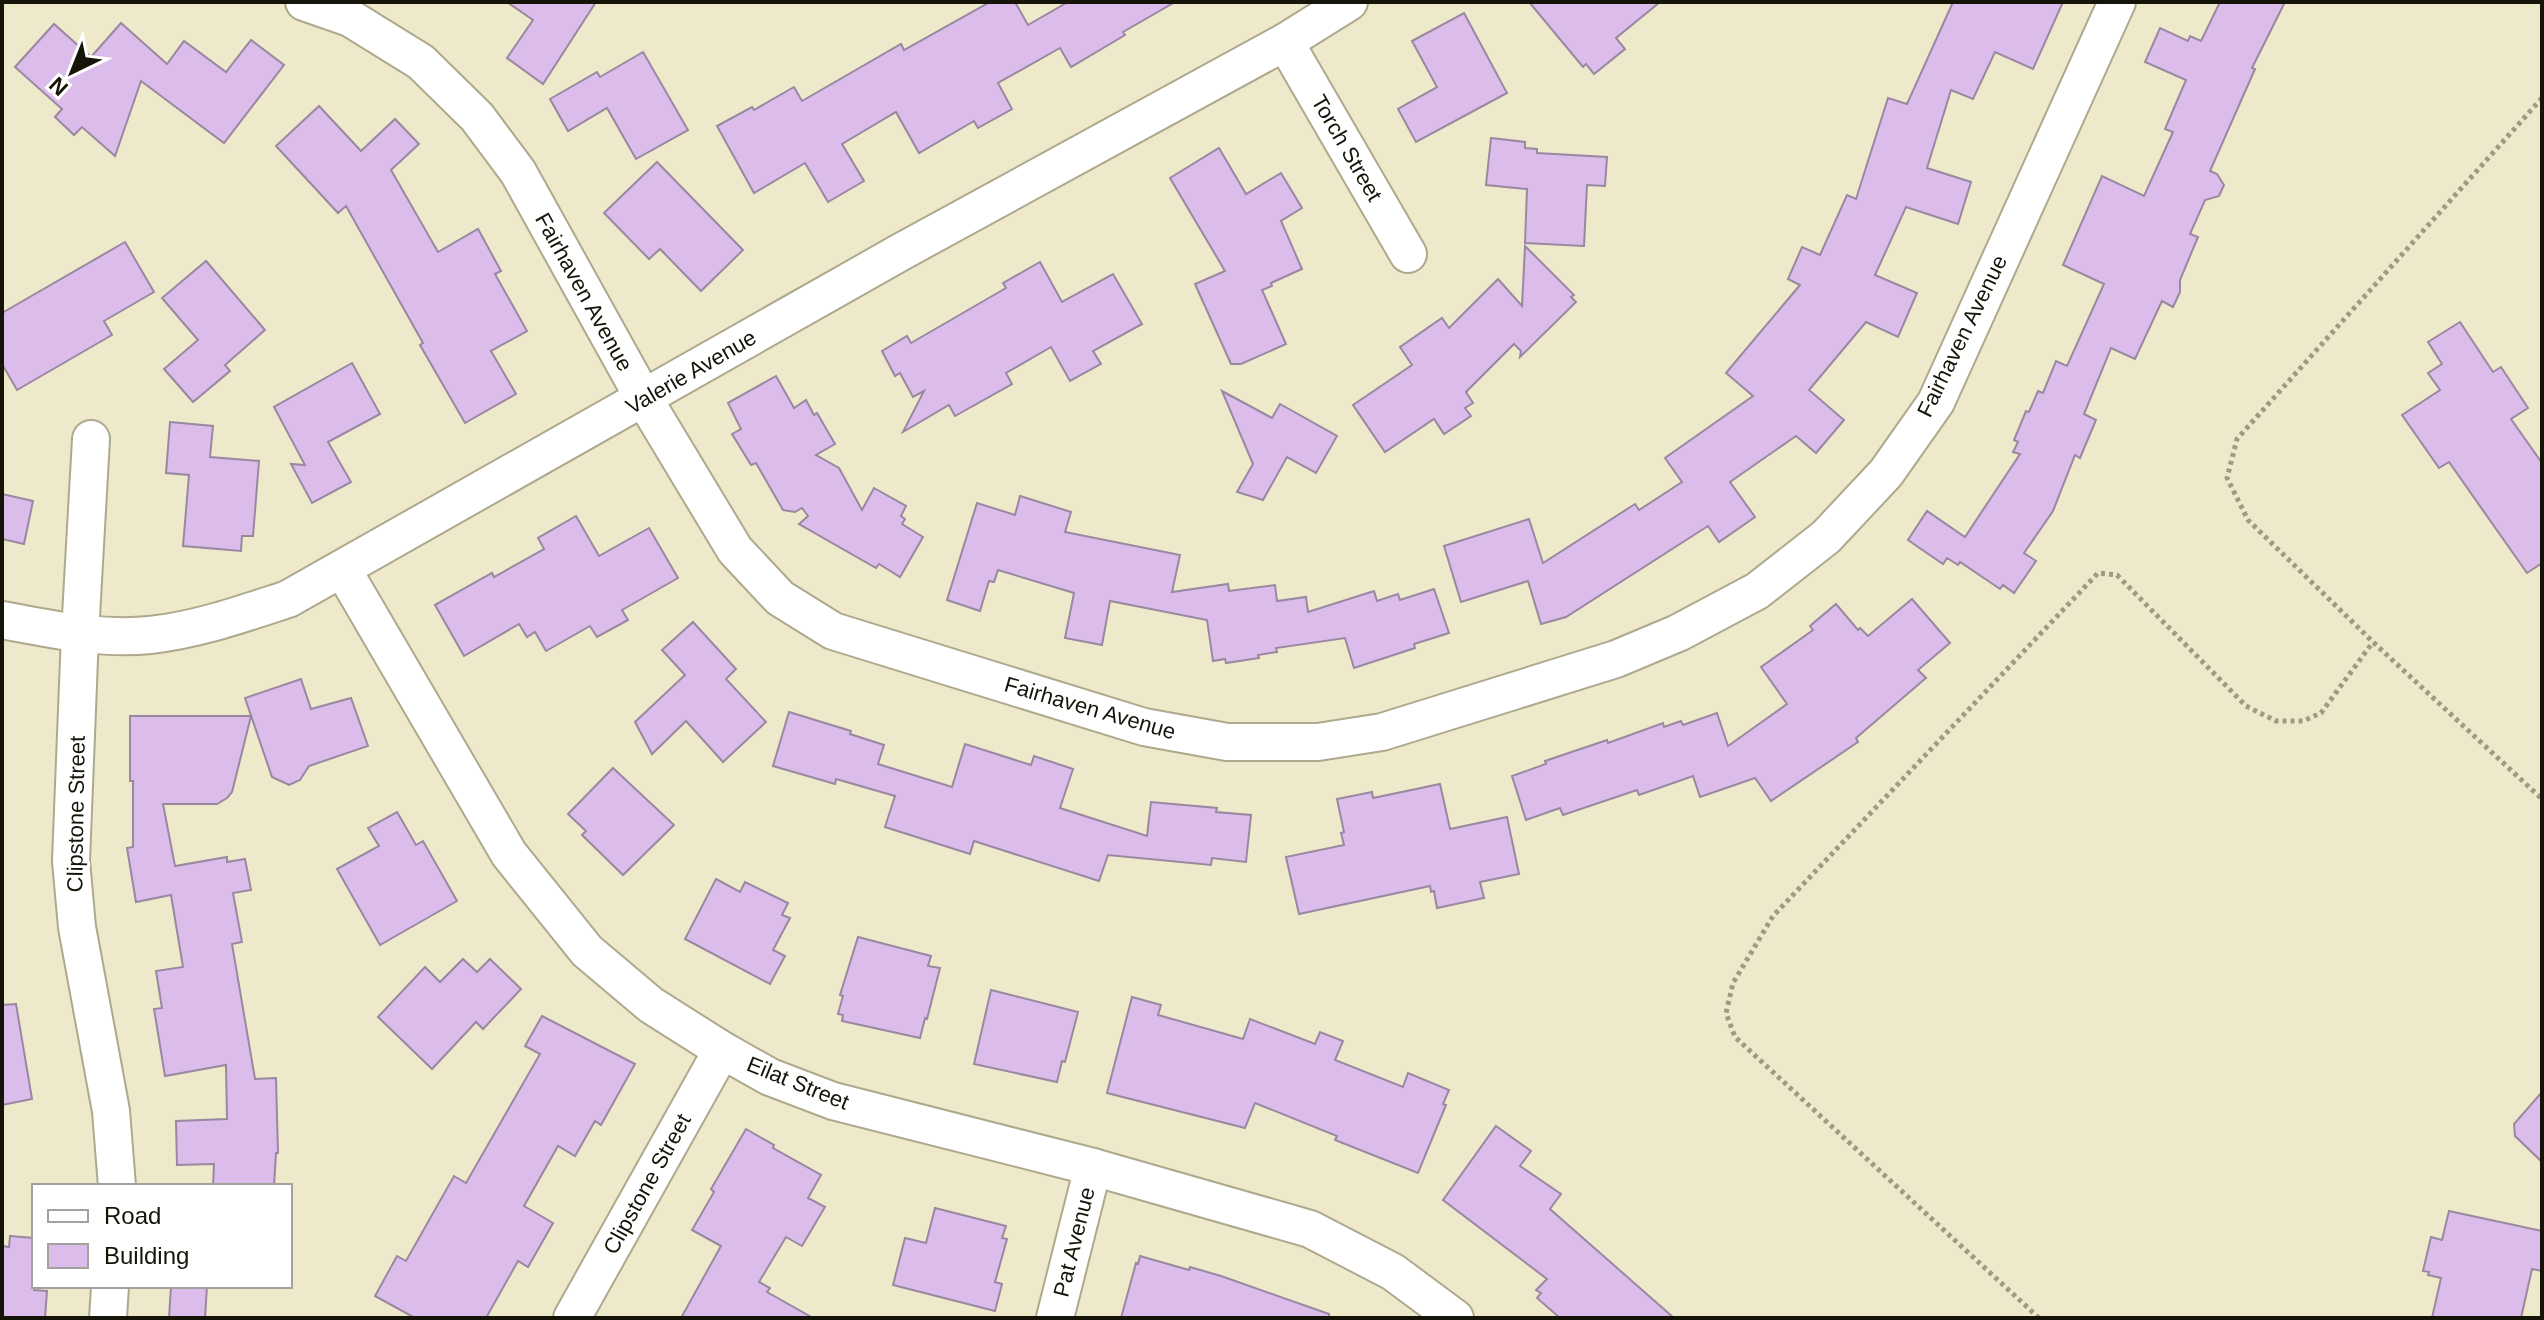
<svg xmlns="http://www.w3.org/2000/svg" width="2544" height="1320" viewBox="0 0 2544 1320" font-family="Arial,sans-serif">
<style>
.building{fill:#dcbcea;stroke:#9888a0;stroke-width:2}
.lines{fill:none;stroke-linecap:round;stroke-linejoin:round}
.street-casing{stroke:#aea98d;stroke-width:40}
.path{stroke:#9e9a83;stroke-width:5;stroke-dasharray:4 4;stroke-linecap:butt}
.street{stroke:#fff;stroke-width:36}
.labels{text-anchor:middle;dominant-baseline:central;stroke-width:6;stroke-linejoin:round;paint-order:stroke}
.street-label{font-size:22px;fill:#161409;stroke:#fff}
</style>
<rect width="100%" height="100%" fill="#eee9cb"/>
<g class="building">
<polygon points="507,2 596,2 543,84 507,58 533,20"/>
<polygon points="990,2 1015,2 1028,25 1068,2 1175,2 1123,32 1125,35 1071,67 1060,48 998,83 1012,109 978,128 974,121 919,153 896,112 842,144 864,181 828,202 805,163 754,193 717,126 752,107 754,110 794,87 802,101 901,44 904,50"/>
<polygon points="1529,2 1660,2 1616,38 1625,49 1594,74 1586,64 1583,67"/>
<polygon points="1953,2 2063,2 2033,69 1995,52 1973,99 1951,90 1927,168 1971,182 1958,224 1906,207 1875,275 1917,293 1898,337 1866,322 1809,390 1844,420 1816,453 1796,436 1730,482 1755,517 1719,542 1708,526 1566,617 1541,624 1528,581 1461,602 1444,546 1529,519 1543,563 1635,504 1639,510 1682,482 1665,458 1753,396 1726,373 1800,285 1788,279 1802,247 1820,255 1847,195 1856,199 1888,98 1907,104"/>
<polygon points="2220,2 2285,2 2252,68 2255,69 2210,171 2217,174 2224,185 2219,196 2205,200 2190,234 2198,237 2180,280 2180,292 2173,307 2162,301 2135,359 2111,348 2084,414 2096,420 2080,458 2075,455 2053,511 2024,553 2036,561 2014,593 2003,585 2000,589 1960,562 1958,565 1947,558 1943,564 1908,540 1927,511 1965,537 2020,454 2013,452 2018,442 2014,440 2026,411 2029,412 2038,391 2043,393 2056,361 2067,366 2104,284 2063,265 2102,176 2144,196 2173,132 2165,129 2186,80 2145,62 2160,28 2188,41 2190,36 2201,41"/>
<polygon points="1464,13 1507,93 1416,142 1398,109 1437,87 1412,41"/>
<polygon points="121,23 167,64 184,41 226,72 251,40 284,65 224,143 141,81 115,156 82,127 74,135 55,117 62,109 15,67 54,24 91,57"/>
<polygon points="643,52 688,130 636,159 607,108 568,131 550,99 597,72 600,77"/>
<polygon points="319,106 361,151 395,119 419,144 391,170 438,252 478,229 501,271 495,274 527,331 491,351 516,394 465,423 420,345 423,343 346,206 338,213 276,146"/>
<polygon points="1491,138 1525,142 1525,148 1537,149 1537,153 1607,157 1605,186 1587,185 1584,246 1525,243 1527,189 1486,185"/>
<polygon points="1219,148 1246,194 1281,173 1302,208 1281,221 1302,269 1271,283 1272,286 1262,290 1286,344 1241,364 1231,364 1195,284 1225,271 1170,178"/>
<polygon points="657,162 743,250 701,291 660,249 649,259 604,213"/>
<polygon points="125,242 154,292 104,321 112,335 17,390 2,364 2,313"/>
<polygon points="1525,246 1574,295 1571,297 1576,302 1520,357 1521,351 1514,344 1466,392 1473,403 1465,408 1471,416 1444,434 1434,419 1385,452 1353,405 1412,365 1400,347 1442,318 1449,328 1498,279 1522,306"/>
<polygon points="206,261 265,330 225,365 230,371 193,402 164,369 198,340 162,298"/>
<polygon points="1040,262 1062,302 1113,274 1142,324 1093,351 1101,364 1070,381 1051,347 1006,373 1012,384 955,416 949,405 903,432 924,391 913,397 900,373 895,376 882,351 907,336 911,343 1006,288 1003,283"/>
<polygon points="2460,322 2493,372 2501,367 2528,408 2511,419 2542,463 2542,563 2527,573 2449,462 2439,468 2402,415 2440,390 2428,373 2442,364 2428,342"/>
<polygon points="352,363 380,414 328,442 351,482 312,503 291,464 305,465 274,407"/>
<polygon points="776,376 794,408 806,400 814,415 817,413 835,444 816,455 839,468 862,510 874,488 906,506 901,516 905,519 902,524 923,537 900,577 879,564 876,568 799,524 808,516 802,508 795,512 783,510 756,463 751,465 732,434 741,429 728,403"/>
<polygon points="1222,391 1272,418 1280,404 1337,436 1316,473 1287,457 1263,500 1237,492 1253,464"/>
<polygon points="170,422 213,426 210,457 259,461 253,536 242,536 241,551 183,546 189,475 166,473"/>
<polygon points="2,494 33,501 24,544 2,539"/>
<polygon points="1020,496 1071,512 1065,532 1180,555 1172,592 1228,584 1229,591 1275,585 1277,601 1306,597 1308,612 1374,591 1377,601 1398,594 1400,600 1434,589 1449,633 1414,644 1415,648 1354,668 1345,638 1276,648 1277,652 1258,655 1259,658 1226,663 1225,659 1213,661 1207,620 1110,601 1102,645 1065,638 1074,593 998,570 994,582 989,581 980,611 947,600 977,503 1015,515"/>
<polygon points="576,516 599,556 649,528 678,578 622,610 628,620 597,637 590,626 546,651 535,632 527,637 519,624 464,656 435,605 492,573 494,577 544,549 538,538"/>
<polygon points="1912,599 1950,643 1918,670 1926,678 1856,738 1858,742 1771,801 1755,778 1700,797 1693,776 1639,795 1637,790 1563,815 1560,808 1526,820 1512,776 1546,764 1545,761 1607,740 1608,743 1663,723 1664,727 1681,721 1683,725 1717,713 1728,746 1787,704 1761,667 1813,630 1810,626 1836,604 1858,630 1860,628 1868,636"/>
<polygon points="693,622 736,669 726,679 766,722 723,762 686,721 652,754 635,722 685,675 662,650"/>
<polygon points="301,679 311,709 351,698 368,746 309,766 300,780 289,785 272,777 245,698"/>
<polygon points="789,712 851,731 850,734 884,745 878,764 952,787 965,744 1031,765 1034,756 1073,769 1060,808 1147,836 1151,802 1217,808 1216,812 1251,815 1246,862 1212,858 1211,865 1108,855 1099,881 974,841 970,854 885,827 895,796 836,779 835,784 773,766"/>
<polygon points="130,716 251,716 232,792 227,798 217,804 163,804 175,866 227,857 227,862 245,859 251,890 233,893 242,942 232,944 255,1079 276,1078 278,1153 276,1153 274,1186 213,1186 214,1164 177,1165 176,1121 227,1119 226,1065 165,1076 154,1009 162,1008 156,971 183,967 171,895 136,902 127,848 133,847 133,781 130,781"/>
<polygon points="613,768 674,825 623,875 582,835 586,831 568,814"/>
<polygon points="1440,784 1450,829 1507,817 1519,874 1480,882 1484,898 1437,908 1434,891 1431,892 1430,886 1299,914 1286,857 1344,845 1341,833 1344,832 1337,799 1372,792 1373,798"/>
<polygon points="397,812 416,845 423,841 457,901 380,945 337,869 379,846 368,828"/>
<polygon points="716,879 740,892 745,882 788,903 782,915 790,918 773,950 785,956 770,984 685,939"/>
<polygon points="858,937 931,956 928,966 940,968 927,1019 925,1018 920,1038 842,1021 843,1015 838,1014 843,996 840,995"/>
<polygon points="463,959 477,972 490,959 521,989 483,1029 476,1022 432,1069 378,1017 425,967 440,982"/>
<polygon points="991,990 1078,1012 1065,1062 1062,1061 1057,1082 974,1064"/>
<polygon points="1132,997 1161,1005 1158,1015 1243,1039 1250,1019 1315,1044 1320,1032 1343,1041 1335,1060 1403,1087 1408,1073 1449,1090 1443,1104 1446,1105 1418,1173 1335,1140 1337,1136 1255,1103 1245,1128 1107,1093"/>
<polygon points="16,1004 32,1099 2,1105 2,1005"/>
<polygon points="542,1016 635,1064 601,1125 595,1121 575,1156 558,1146 524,1206 553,1223 528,1267 518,1261 486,1318 415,1318 375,1296 397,1256 406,1261 454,1176 466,1183 540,1054 525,1046"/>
<polygon points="2542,1092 2542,1162 2515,1136 2514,1124"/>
<polygon points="1496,1126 1531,1151 1520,1166 1561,1194 1550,1209 1674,1318 1560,1318 1537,1298 1541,1293 1536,1290 1547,1279 1443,1200"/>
<polygon points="746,1129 774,1145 773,1148 821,1175 808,1198 825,1207 802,1246 786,1237 759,1282 770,1288 767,1292 813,1318 681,1318 721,1246 692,1230 714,1192 711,1189"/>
<polygon points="935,1208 1006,1226 1002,1238 1007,1239 995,1282 1002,1284 995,1311 893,1285 905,1238 926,1243"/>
<polygon points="2449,1211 2542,1231 2542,1271 2532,1269 2521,1318 2432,1318 2441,1278 2428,1275 2429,1272 2423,1271 2431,1237 2442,1240"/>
<polygon points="10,1236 34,1238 34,1290 47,1291 45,1318 2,1318 2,1246 9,1247"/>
<polygon points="1140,1256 1189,1270 1190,1267 1221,1276 1329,1314 1329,1318 1121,1318 1136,1263 1138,1264"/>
<polygon points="171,1286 207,1286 205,1318 169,1318"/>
</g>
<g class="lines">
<defs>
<g id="street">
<polyline points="304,2 350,18 421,62 477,117 518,172 644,399 735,550 780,598 833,631 1144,727 1227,742 1318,742 1382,732 1616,659 1678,633 1757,591 1826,537 1886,473 1936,402 2117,2"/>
<polyline points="1285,42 1408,254"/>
<polyline points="91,439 80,634 71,861 77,927 111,1111 117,1186"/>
<polyline points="343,570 509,854 587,951 651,1005 722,1050 770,1077 833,1101 1093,1167 1310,1229 1393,1272 1455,1318"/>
<path d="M2,620C51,629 100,640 150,635C197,630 242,614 288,599L899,253L1285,42L1349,2"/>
<polyline points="108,1318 110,1286"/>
<polyline points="572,1318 722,1050"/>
<polyline points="1055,1318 1093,1167"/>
</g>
</defs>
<use href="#street" class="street-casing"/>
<g class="path">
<polyline points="2542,98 2237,439 2227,478 2248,520 2373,642 2542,799"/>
<polyline points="2039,1318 1735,1037 1726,1013 1733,983 1773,916 2098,573 2117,575 2246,706 2276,721 2303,721 2321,713 2373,642"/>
</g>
<use href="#street" class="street"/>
</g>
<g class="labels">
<g class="street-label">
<text transform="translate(1347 148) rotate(60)">Torch Street</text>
<text transform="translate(584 292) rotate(61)">Fairhaven Avenue</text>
<text transform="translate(1962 336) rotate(-64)">Fairhaven Avenue</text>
<text transform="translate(691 372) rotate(-30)">Valerie Avenue</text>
<text transform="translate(1090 708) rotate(16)">Fairhaven Avenue</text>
<text transform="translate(76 814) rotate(-89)">Clipstone Street</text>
<text transform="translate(798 1083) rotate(22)">Eilat Street</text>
<text transform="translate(647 1184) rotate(-61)">Clipstone Street</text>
<text transform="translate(1074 1242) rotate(-76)">Pat Avenue</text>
</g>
</g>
<rect width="2544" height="1320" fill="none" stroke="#161409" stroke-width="8"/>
<rect x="32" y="1184" width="260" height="104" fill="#ffffff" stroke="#a2a19d" stroke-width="2"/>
<rect x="48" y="1210" width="40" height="12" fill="#ffffff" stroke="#a2a19d" stroke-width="2"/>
<text x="104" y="1224" font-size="24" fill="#161409">Road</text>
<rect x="48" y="1244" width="40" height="24" fill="#dcbcea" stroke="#a2a19d" stroke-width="2"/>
<text x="104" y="1264" font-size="24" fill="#161409">Building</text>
<g transform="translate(72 72) rotate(223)" stroke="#ffffff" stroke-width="6" paint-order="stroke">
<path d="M0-6L14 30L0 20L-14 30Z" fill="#161409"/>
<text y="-12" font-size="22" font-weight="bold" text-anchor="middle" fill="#161409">N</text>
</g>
</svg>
